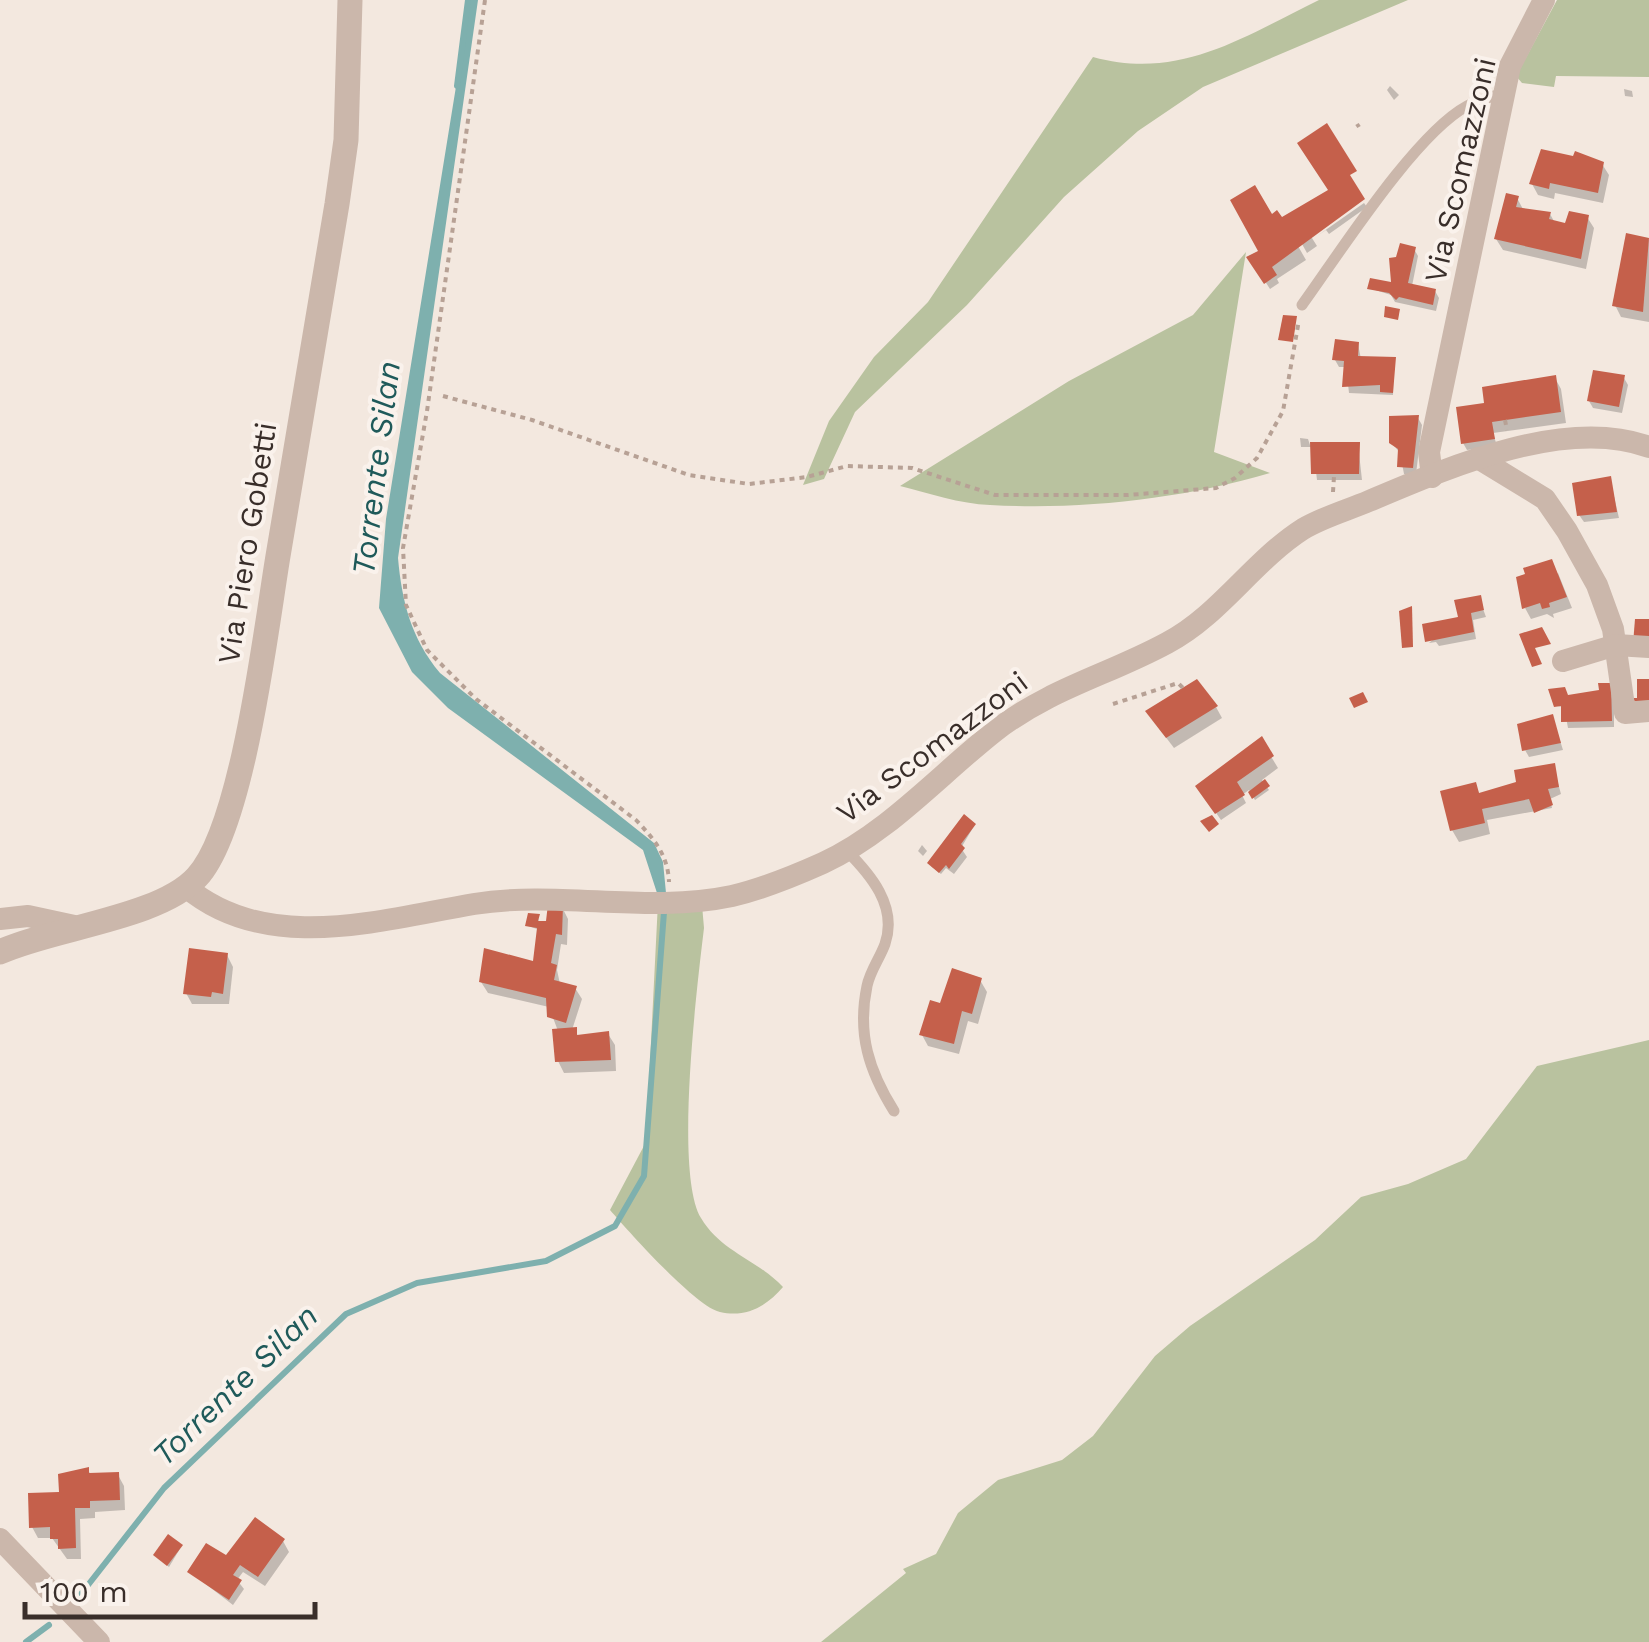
<svg xmlns="http://www.w3.org/2000/svg" width="1649" height="1642" viewBox="0 0 1649 1642" font-family="'Work Sans',sans-serif">
<style>
.green{fill:#b9c29f}
.water{fill:#7eb0ae}
.shadow{fill:#0003}
.lines{fill:none;stroke-linecap:round;stroke-linejoin:round}
.stream{stroke:#7eb0ae;stroke-width:6}
.building{fill:#c5604b}
.path{stroke:#b7a195;stroke-width:4;stroke-dasharray:5 5;stroke-linecap:butt}
.service{stroke:#cbb7ab;stroke-width:11}
.minor{stroke:#cbb7ab;stroke-width:22}
.tertiary{stroke:#cbb7ab;stroke-width:25}
.labels{text-anchor:middle;dominant-baseline:central;stroke-width:8;stroke-linejoin:round;paint-order:stroke}
.street-label{font-size:30px;fill:#392e2a;stroke:#faf2ec}
.water-label{font-size:32px;font-style:italic;fill:#1f5a5a;stroke:#faf2ec}
</style>
<rect width="100%" height="100%" fill="#f3e8df"/>
<g class="green">
<path d="M1319,0H1408L1203,87L1138,131L1064,197L967,305L855,412L824,479L803,485L829,421L874,357L928,302L1093,57C1180,81 1243,37 1319,0Z"/>
<polygon points="1557,0 1649,0 1649,77 1556,76 1554,87 1522,83 1516,76"/>
<path d="M1246,252L1214,452L1270,473C1181,499 1083,510 990,505C960,504 928,493 900,486L1069,381L1193,315Z"/>
<path d="M658,902L702,905L704,928C697,987 674,1173 701,1218C721,1252 758,1260 783,1287C767,1306 746,1318 720,1312C696,1307 629,1232 610,1210L646,1142Z"/>
<polygon points="1649,1040 1649,1642 821,1642 906,1573 903,1569 936,1554 958,1513 998,1480 1062,1460 1093,1436 1155,1356 1190,1326 1315,1240 1361,1197 1408,1184 1466,1159 1537,1066"/>
</g>
<path class="water" d="M470,0H478L398,558C402,602 411,638 440,673L654,843L663,862L666,893H657L643,850L448,708L412,672L379,608L386,519Z"/>
<g class="shadow">
<polygon points="1390,86 1399,95 1394,100 1387,90"/>
<polygon points="1624,89 1632,91 1633,97 1625,96"/>
<polygon points="1602,164 1609,175 1603,203 1555,193 1554,199 1538,195 1532,184"/>
<polygon points="1517,198 1524,211 1550,214 1555,223 1567,226 1587,217 1594,228 1586,269 1503,250 1496,239"/>
<polygon points="1364,203 1367,207 1329,234 1326,230 1317,236"/>
<polygon points="1295,211 1317,246 1307,253 1302,244 1298,246 1306,260 1277,279 1279,283 1270,289 1250,258 1261,252 1271,217 1290,234"/>
<polygon points="1628,236 1649,240 1649,322 1621,317 1615,305"/>
<polygon points="1414,249 1418,256 1412,286 1435,291 1439,298 1436,311 1395,302 1391,295 1369,288 1391,285"/>
<polygon points="1358,344 1361,359 1394,360 1393,395 1349,393 1346,367 1339,367 1335,360"/>
<polygon points="1555,378 1561,389 1566,423 1493,433 1497,446 1467,450 1463,443 1487,405"/>
<polygon points="1624,378 1628,385 1622,413 1593,408 1589,401"/>
<polygon points="1418,418 1422,425 1416,474 1404,474 1400,453 1391,442"/>
<polygon points="1300,438 1308,439 1310,445 1358,444 1362,480 1317,480 1313,447 1301,447"/>
<polygon points="1610,479 1619,518 1584,522 1579,515"/>
<polygon points="1558,573 1572,608 1553,614 1554,618 1547,614 1531,619 1525,608"/>
<polygon points="1479,598 1486,617 1473,620 1476,639 1439,646 1436,642 1429,643"/>
<polygon points="1614,693 1614,727 1568,728 1564,707 1557,706 1568,697"/>
<polygon points="1216,707 1222,718 1174,748 1155,723"/>
<polygon points="1557,731 1563,750 1529,757 1525,750"/>
<polygon points="1261,740 1278,768 1262,780 1269,790 1255,800 1249,790 1242,795 1246,803 1221,820 1203,794"/>
<polygon points="1553,765 1561,794 1550,799 1552,808 1487,820 1490,834 1459,842 1452,830 1475,785 1480,795 1520,783"/>
<polygon points="974,826 961,848 967,857 954,874 946,868 941,874 931,866"/>
<polygon points="922,845 927,851 923,856 918,851"/>
<polygon points="562,907 568,919 567,945 561,944 557,970 560,984 575,988 582,999 572,1030 580,1037 608,1034 615,1045 616,1071 564,1073 558,1061 558,1031 549,1007 488,993 481,982 535,964 540,930 528,926 538,916 539,923 549,924"/>
<polygon points="227,955 233,967 229,1004 192,1004 186,993"/>
<polygon points="980,980 987,992 978,1024 968,1021 959,1054 928,1046 922,1035 942,1006"/>
<polygon points="88,1470 91,1475 118,1475 124,1486 125,1510 95,1512 95,1518 80,1519 81,1559 67,1559 52,1538 38,1538 32,1527"/>
<polygon points="283,1541 289,1552 265,1586 243,1572 237,1580 244,1589 233,1605 190,1572 233,1564"/>
<polygon points="181,1547 169,1567 157,1557"/>
</g>
<g class="lines">
<g class="stream">
<polyline points="457,86 468,0"/>
<polyline points="81,1594 164,1488 346,1314 417,1283 546,1261 615,1226 644,1176 664,912"/>
<polyline points="26,1642 49,1625"/>
</g>
</g>
<g class="building">
<polygon points="1327,123 1357,171 1350,175 1365,199 1272,267 1277,275 1264,284 1246,257 1258,251 1230,200 1255,185 1272,214 1277,210 1282,217 1328,190 1297,143"/>
<polygon points="1541,149 1573,156 1575,151 1604,162 1598,193 1550,183 1549,189 1529,184"/>
<polygon points="1506,193 1519,196 1516,207 1551,212 1549,219 1565,223 1569,211 1589,215 1581,259 1494,239"/>
<polygon points="1626,233 1649,238 1643,312 1612,306"/>
<polygon points="1400,243 1416,247 1408,283 1436,289 1433,305 1399,297 1396,300 1389,293 1367,289 1370,278 1391,282 1389,258 1396,257"/>
<polygon points="1385,306 1400,309 1398,320 1384,317"/>
<polygon points="1283,315 1297,316 1293,342 1278,340"/>
<polygon points="1335,339 1359,342 1358,356 1396,357 1393,393 1380,392 1380,385 1342,387 1344,361 1332,360"/>
<polygon points="1593,370 1625,375 1619,407 1587,401"/>
<polygon points="1556,375 1561,412 1492,422 1495,439 1461,444 1456,407 1484,403 1482,387"/>
<polygon points="1419,415 1413,468 1397,467 1398,449 1389,443 1389,416"/>
<polygon points="1310,442 1360,442 1359,474 1311,474"/>
<polygon points="1611,476 1617,512 1577,516 1572,483"/>
<polygon points="1552,559 1567,597 1549,603 1550,607 1542,609 1540,603 1522,609 1516,577 1525,574 1523,568"/>
<polygon points="1481,595 1484,610 1471,613 1474,632 1425,642 1422,624 1458,617 1454,600"/>
<polygon points="1412,606 1413,647 1402,648 1399,611"/>
<polygon points="1635,619 1649,619 1649,645 1633,644"/>
<polygon points="1542,627 1551,644 1535,648 1542,664 1532,667 1519,634"/>
<polygon points="1197,679 1218,706 1166,738 1145,711"/>
<polygon points="1637,679 1649,679 1649,708 1629,698 1637,698"/>
<polygon points="1598,683 1611,683 1612,721 1561,722 1561,706 1554,707 1548,689 1565,687 1568,695 1599,690"/>
<polygon points="1363,692 1368,702 1354,708 1349,698"/>
<polygon points="1553,714 1561,743 1522,751 1517,724"/>
<polygon points="1262,736 1274,756 1237,782 1245,795 1215,814 1195,786"/>
<polygon points="1555,763 1559,787 1548,789 1553,805 1534,813 1529,799 1482,809 1485,823 1450,831 1440,791 1476,782 1479,793 1516,782 1514,770"/>
<polygon points="1265,779 1270,786 1252,799 1248,792"/>
<polygon points="964,814 976,824 961,844 965,848 949,869 946,865 939,873 927,863"/>
<polygon points="1212,815 1219,824 1209,832 1200,821"/>
<polygon points="548,904 563,905 562,935 556,934 551,963 557,965 554,980 577,986 566,1023 547,1017 546,998 479,982 484,948 533,961 537,928 525,926 528,913 540,914 538,921 546,921"/>
<polygon points="189,948 228,953 223,994 212,992 211,997 183,994"/>
<polygon points="952,968 982,978 972,1014 962,1011 954,1044 919,1035 930,1000 940,1003"/>
<polygon points="577,1027 577,1035 609,1031 611,1060 555,1062 552,1029"/>
<polygon points="89,1467 89,1473 119,1472 120,1500 90,1501 90,1508 75,1508 76,1548 58,1549 58,1539 50,1539 50,1527 29,1528 28,1493 59,1492 58,1474"/>
<polygon points="255,1517 285,1539 258,1577 240,1565 233,1575 242,1580 229,1600 187,1572 206,1543 226,1555"/>
<polygon points="168,1534 183,1545 167,1566 153,1555"/>
</g>
<g class="lines">
<g class="path">
<path d="M485,0L427,411L403,548L406,605L427,650L476,699L636,820C654,839 668,855 669,882"/>
<polyline points="1357,124 1359,127"/>
<polyline points="443,396 532,420 689,475 749,484 807,477 847,466 912,468 995,495 1128,495 1216,488 1235,478 1257,458 1283,411 1299,320"/>
<polyline points="1505,420 1507,430"/>
<polyline points="1333,492 1334,476"/>
<polyline points="1113,704 1178,683 1184,689"/>
</g>
<g class="service">
<path d="M1302,305C1339,254 1415,134 1467,106C1478,100 1492,97 1504,93"/>
<path d="M846,850C870,874 898,906 885,944C880,958 870,971 867,986C857,1034 869,1071 894,1111"/>
</g>
<g class="minor">
<polyline points="1478,458 1545,499 1567,531 1597,585 1613,629 1625,713 1649,711"/>
<polyline points="1432,477 1429,452 1510,66 1544,0"/>
<polyline points="1563,661 1616,645 1649,647"/>
<path d="M186,887C267,955 380,920 474,904C559,890 647,914 732,896C762,889 794,876 823,863C888,833 939,775 995,731C1051,688 1108,675 1167,643C1219,616 1253,561 1303,529C1323,517 1348,510 1369,501C1447,468 1565,416 1649,447"/>
<polyline points="0,919 28,916 79,927"/>
<polyline points="0,1539 99,1642"/>
</g>
<path class="tertiary" d="M0,952C52,928 160,918 197,877C243,828 266,628 278,556C298,439 317,321 337,204L346,140L350,0"/>
</g>
<g class="labels">
<g class="street-label">
<text transform="translate(1460 170) rotate(-77)">Via Scomazzoni</text>
<text transform="translate(247 543) rotate(-81)">Via Piero Gobetti</text>
<text transform="translate(932 747) rotate(-37)">Via Scomazzoni</text>
</g>
<g class="water-label">
<text transform="translate(376 468) rotate(-83)">Torrente Silan</text>
<text transform="translate(235 1385) rotate(-44)">Torrente Silan</text>
</g>
</g>
<path d="M25 1602v15h290v-15" fill="none" stroke="#392e2a" stroke-width="5"/>
<text x="40" y="1602" font-size="30" fill="#392e2a" stroke="#faf2ec" stroke-width="8" paint-order="stroke">100 m</text>
</svg>
